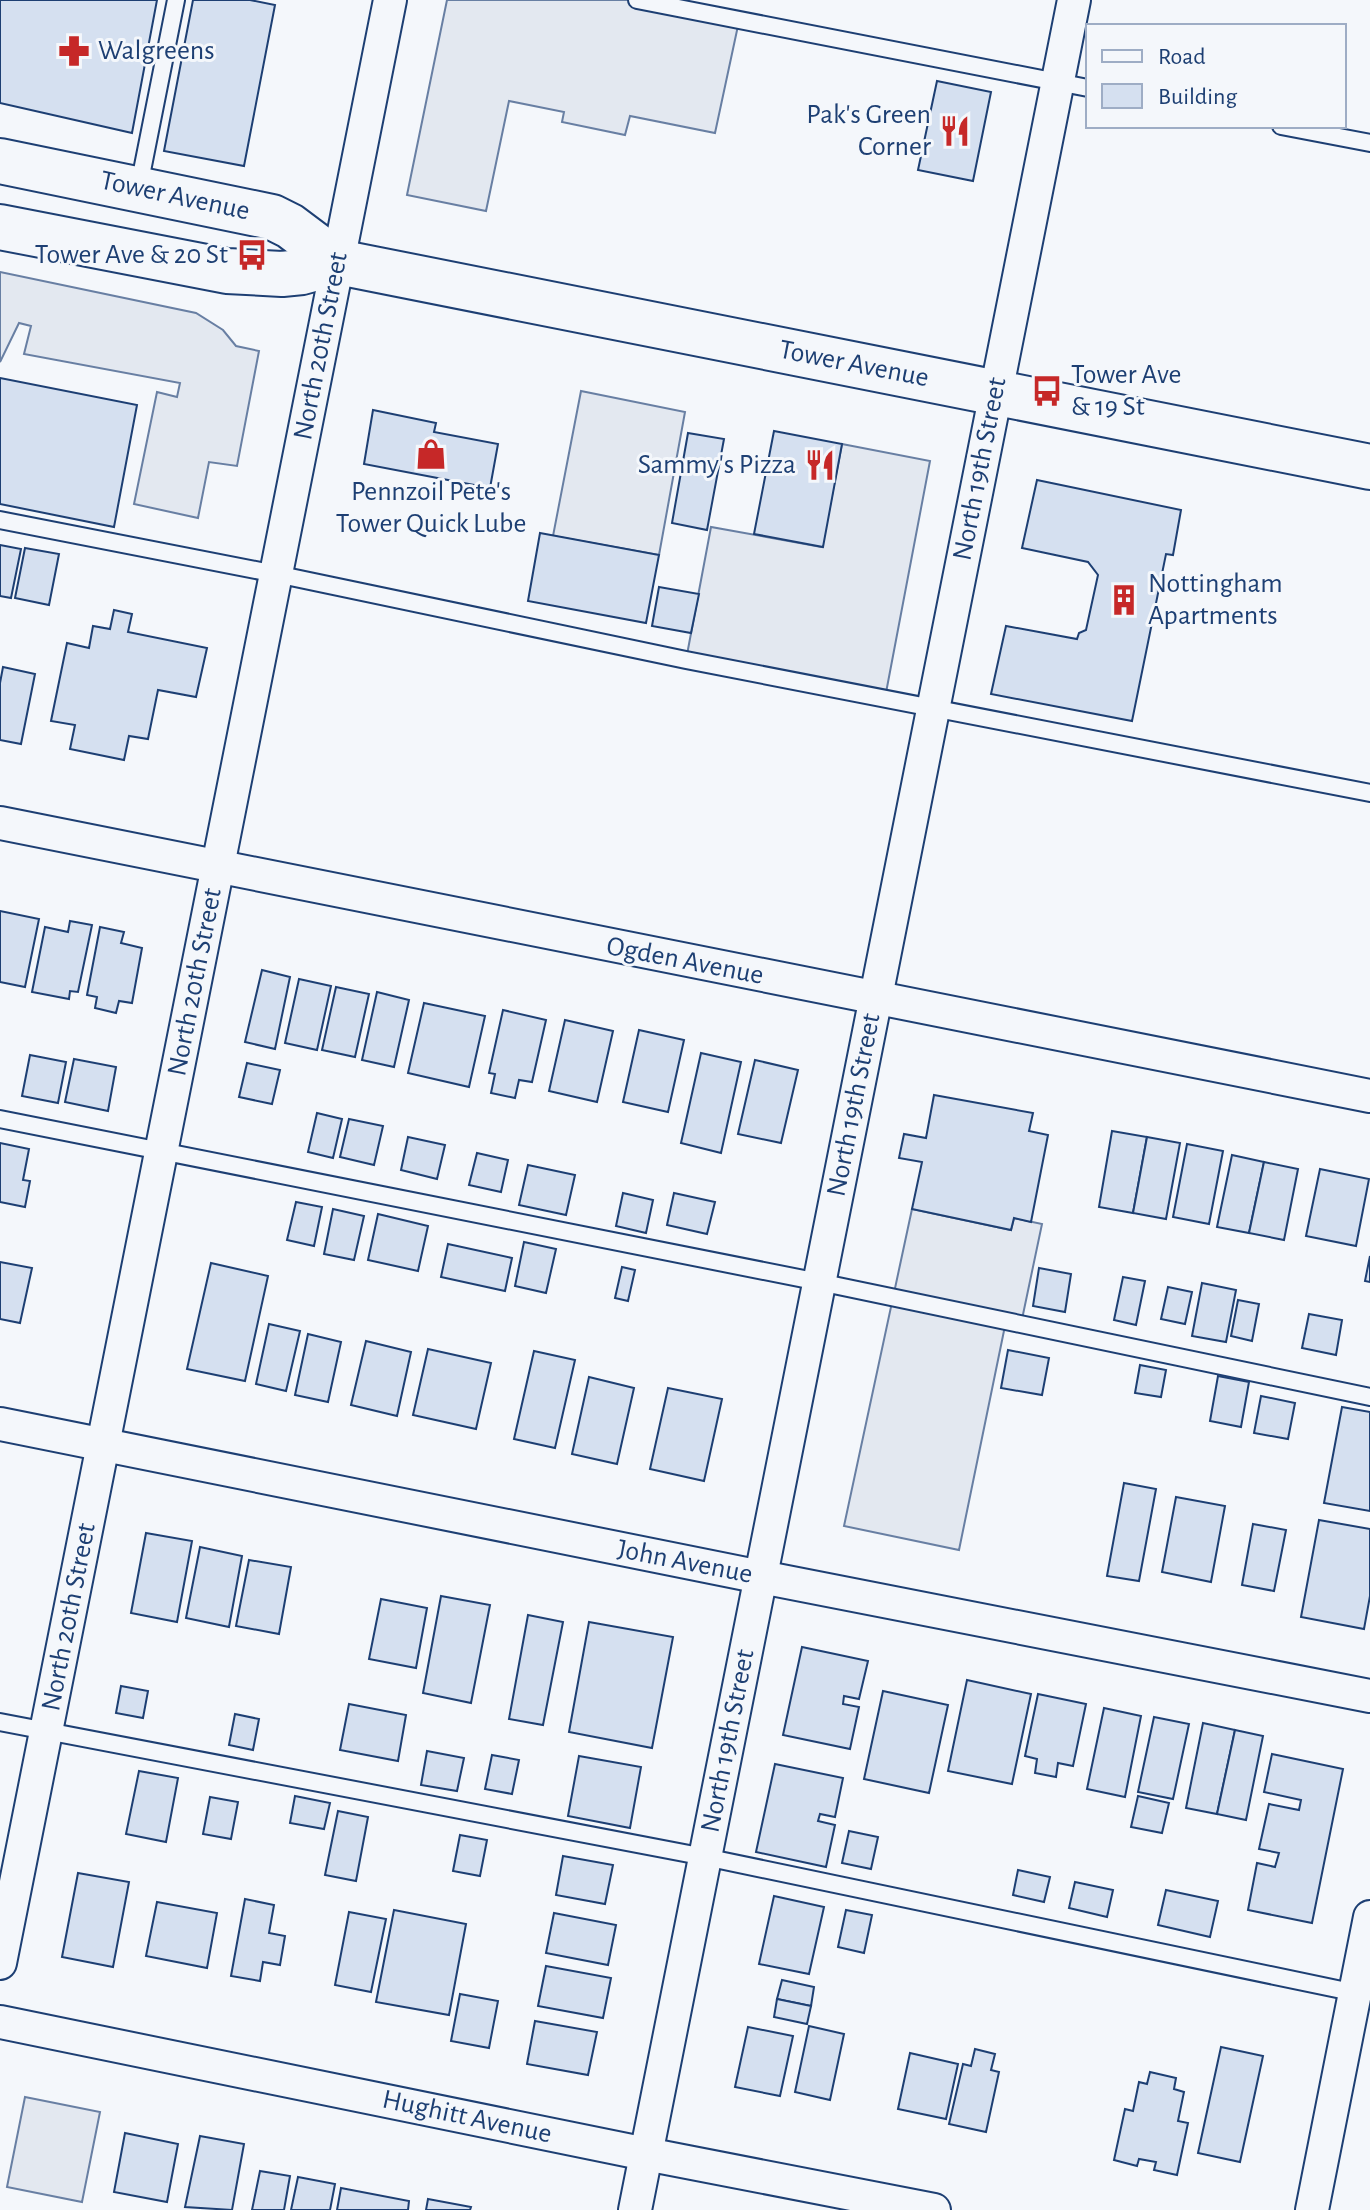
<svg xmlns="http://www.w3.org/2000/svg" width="1370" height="2210" viewBox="0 0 1370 2210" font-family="'Alegreya Sans',sans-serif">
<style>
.parking{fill:#e3e8f0;stroke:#687fa3;stroke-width:2}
.building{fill:#d5e0f0;stroke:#1d3f73;stroke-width:2}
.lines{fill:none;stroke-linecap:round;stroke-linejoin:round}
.lane-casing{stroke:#1d3f73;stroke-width:20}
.street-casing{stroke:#1d3f73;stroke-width:36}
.primary-casing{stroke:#1d3f73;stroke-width:48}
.lane{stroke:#f4f7fb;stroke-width:16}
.street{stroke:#f4f7fb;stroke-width:32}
.primary{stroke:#f4f7fb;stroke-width:44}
.labels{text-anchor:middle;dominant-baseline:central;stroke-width:6;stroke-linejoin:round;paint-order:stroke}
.poi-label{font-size:28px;fill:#1d3f73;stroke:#f4f7fb;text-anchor:start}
.street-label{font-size:28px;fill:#1d3f73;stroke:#f4f7fb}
</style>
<rect width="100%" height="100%" fill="#f4f7fb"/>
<g class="parking">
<polygon points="447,0 637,0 739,21 715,133 630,116 625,135 562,122 564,112 509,101 486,211 407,195"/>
<polygon points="0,272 196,313 223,330 236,346 259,351 237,466 209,462 198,518 134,504 157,392 177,397 180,383 24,354 31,326 19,323 0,362"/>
<polygon points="581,391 685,412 659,555 553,536"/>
<polygon points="842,444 930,461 885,698 686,660 711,527 822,547"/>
<polygon points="912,1209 1011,1230 1014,1218 1042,1224 1021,1324 1006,1321 959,1550 844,1526"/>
<polygon points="25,2097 100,2112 82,2202 7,2187"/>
</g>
<g class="building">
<polygon points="0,0 157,0 132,133 0,103"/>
<polygon points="193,0 250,0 275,5 244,166 164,151"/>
<polygon points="937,81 991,92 973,181 918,170"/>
<polygon points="0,378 137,405 114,527 0,504"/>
<polygon points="373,410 436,423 434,432 498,444 490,488 364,464"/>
<polygon points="774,431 842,444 823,547 754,534"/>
<polygon points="688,433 724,439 707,530 672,523"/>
<polygon points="1037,480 1181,510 1173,555 1166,554 1132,721 991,694 1006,626 1077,639 1079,633 1086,630 1098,575 1088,562 1022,548"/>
<polygon points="540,533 659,555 646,623 528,601"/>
<polygon points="0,545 21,549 11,598 0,596"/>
<polygon points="25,548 59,554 49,605 15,598"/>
<polygon points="659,587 699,594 691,633 652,626"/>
<polygon points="114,610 132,614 128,632 207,648 196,697 158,690 148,739 129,736 124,760 70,749 75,725 51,721 67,643 89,648 93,626 110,629"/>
<polygon points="3,667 35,674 21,744 0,740 0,683"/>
<polygon points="0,911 39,919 25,987 0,982"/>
<polygon points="70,921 92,925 78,992 70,991 69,999 32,992 45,927 68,932"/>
<polygon points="100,927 124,932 121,943 142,948 132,1003 119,1001 116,1013 95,1008 97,997 87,995"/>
<polygon points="262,970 290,977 275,1049 245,1042"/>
<polygon points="299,979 331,986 317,1050 285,1043"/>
<polygon points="336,987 369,994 355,1057 322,1050"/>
<polygon points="377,992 409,1000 394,1067 362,1060"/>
<polygon points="424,1003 485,1016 469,1087 408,1073"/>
<polygon points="503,1010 546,1020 532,1082 519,1080 515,1098 491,1093 495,1074 489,1073"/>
<polygon points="565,1020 613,1031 597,1102 549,1091"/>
<polygon points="639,1030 684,1040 668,1112 623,1102"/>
<polygon points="701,1053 741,1062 721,1153 681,1143"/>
<polygon points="30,1055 66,1062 58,1103 22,1096"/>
<polygon points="74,1059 116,1067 108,1111 65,1102"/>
<polygon points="755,1060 798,1070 781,1143 738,1134"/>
<polygon points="247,1063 280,1070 272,1104 239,1097"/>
<polygon points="934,1095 1033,1113 1029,1131 1048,1135 1031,1222 1014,1218 1011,1230 912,1209 922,1162 899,1158 904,1134 926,1138"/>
<polygon points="317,1113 342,1119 333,1158 308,1152"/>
<polygon points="349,1119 383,1126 374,1165 340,1157"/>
<polygon points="1112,1131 1147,1137 1133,1213 1099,1207"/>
<polygon points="408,1137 445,1145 437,1179 401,1170"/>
<polygon points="1147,1137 1180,1143 1166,1219 1133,1213"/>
<polygon points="0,1143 29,1149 23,1180 30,1181 25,1207 0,1202"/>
<polygon points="1187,1144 1223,1151 1209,1224 1173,1217"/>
<polygon points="477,1153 508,1160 501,1192 469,1185"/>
<polygon points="1232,1155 1264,1162 1249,1233 1217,1227"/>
<polygon points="1264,1162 1298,1169 1284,1240 1249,1233"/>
<polygon points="528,1165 575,1175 566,1215 519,1205"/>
<polygon points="1320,1169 1369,1179 1356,1246 1306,1236"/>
<polygon points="623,1193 653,1200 646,1233 616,1226"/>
<polygon points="674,1193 715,1202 707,1234 667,1225"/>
<polygon points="296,1202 322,1207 314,1246 287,1240"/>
<polygon points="333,1209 364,1216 354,1260 324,1254"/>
<polygon points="378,1214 428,1226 418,1271 368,1260"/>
<polygon points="524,1242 556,1249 546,1293 515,1286"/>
<polygon points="448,1244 512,1258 505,1291 441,1277"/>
<polygon points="1370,1256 1370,1282 1365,1281"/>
<polygon points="0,1262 32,1268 20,1323 0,1319"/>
<polygon points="211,1263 268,1276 245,1381 187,1369"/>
<polygon points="622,1267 635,1270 628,1301 615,1298"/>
<polygon points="1039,1268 1071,1274 1065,1312 1033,1306"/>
<polygon points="1123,1277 1145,1281 1136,1325 1114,1320"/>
<polygon points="1202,1283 1236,1290 1226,1342 1192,1336"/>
<polygon points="1168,1287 1192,1292 1185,1324 1161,1319"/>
<polygon points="1238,1300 1259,1304 1252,1341 1231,1336"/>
<polygon points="1309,1314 1342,1320 1336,1355 1302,1348"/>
<polygon points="269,1324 300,1331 286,1391 256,1384"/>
<polygon points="308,1334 341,1342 328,1402 295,1395"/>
<polygon points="366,1341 411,1352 397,1416 351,1405"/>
<polygon points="428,1349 491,1363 476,1429 413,1415"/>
<polygon points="1008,1350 1049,1358 1042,1395 1001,1388"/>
<polygon points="534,1351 575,1360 555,1448 514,1439"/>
<polygon points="1140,1365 1166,1370 1161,1397 1135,1393"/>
<polygon points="1218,1376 1249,1382 1241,1427 1210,1421"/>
<polygon points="589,1377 634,1388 617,1464 572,1454"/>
<polygon points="668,1388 722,1399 704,1481 650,1469"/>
<polygon points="1261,1396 1295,1403 1288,1439 1254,1433"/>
<polygon points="1342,1407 1370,1412 1370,1511 1324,1503"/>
<polygon points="1124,1483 1156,1489 1139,1581 1107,1576"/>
<polygon points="1176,1497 1225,1506 1211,1582 1162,1572"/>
<polygon points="1319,1520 1370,1529 1370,1596 1364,1629 1301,1617"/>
<polygon points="1253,1524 1286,1530 1274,1591 1242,1585"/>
<polygon points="146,1533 192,1541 177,1622 131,1613"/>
<polygon points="200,1547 242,1556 229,1627 186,1618"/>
<polygon points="249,1560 291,1567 279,1634 236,1626"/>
<polygon points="441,1596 490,1605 471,1703 423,1693"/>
<polygon points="381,1599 427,1608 416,1668 369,1659"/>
<polygon points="528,1615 563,1622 543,1725 509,1719"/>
<polygon points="589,1622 673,1637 652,1748 569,1732"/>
<polygon points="802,1647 868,1661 859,1699 844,1696 843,1704 859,1707 850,1749 783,1735"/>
<polygon points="967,1680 1031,1694 1012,1784 948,1771"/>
<polygon points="121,1686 148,1691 143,1718 116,1713"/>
<polygon points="883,1691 948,1705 929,1793 864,1779"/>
<polygon points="1038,1694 1086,1704 1073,1766 1058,1763 1056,1777 1035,1773 1037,1759 1025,1756"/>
<polygon points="349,1704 406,1715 398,1761 340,1750"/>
<polygon points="1104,1708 1141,1716 1125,1797 1087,1789"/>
<polygon points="235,1714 259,1719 253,1750 229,1745"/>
<polygon points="1154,1717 1189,1724 1173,1799 1138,1792"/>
<polygon points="1203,1723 1235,1730 1217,1814 1186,1808"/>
<polygon points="1235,1730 1263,1736 1246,1820 1217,1814"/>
<polygon points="427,1751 464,1758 457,1791 421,1785"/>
<polygon points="1272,1754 1343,1769 1312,1923 1248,1910 1257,1863 1275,1867 1279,1853 1259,1849 1269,1804 1299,1810 1301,1800 1264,1792"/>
<polygon points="492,1755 519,1760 512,1794 485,1789"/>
<polygon points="579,1756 641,1767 630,1828 568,1816"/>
<polygon points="775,1764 843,1778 835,1817 820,1814 818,1821 835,1825 826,1867 756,1852"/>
<polygon points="139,1771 178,1778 166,1842 126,1834"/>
<polygon points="295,1796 330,1803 324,1829 290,1823"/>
<polygon points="1138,1796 1169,1803 1162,1833 1131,1827"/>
<polygon points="210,1797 238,1802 231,1839 203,1834"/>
<polygon points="338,1811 368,1817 356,1881 325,1875"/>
<polygon points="849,1831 878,1837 871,1869 842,1863"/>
<polygon points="460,1835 487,1840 480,1876 453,1871"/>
<polygon points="563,1856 613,1865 605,1904 556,1895"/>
<polygon points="1018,1870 1050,1877 1044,1902 1013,1895"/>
<polygon points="78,1873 129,1882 113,1967 62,1957"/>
<polygon points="1075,1882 1113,1890 1107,1917 1069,1908"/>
<polygon points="1166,1890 1218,1901 1210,1937 1158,1925"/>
<polygon points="774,1896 824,1907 809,1974 759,1964"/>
<polygon points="245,1899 274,1905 269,1933 285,1936 280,1965 263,1962 260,1981 231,1976"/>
<polygon points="157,1902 217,1913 207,1968 146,1956"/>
<polygon points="394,1910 466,1924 449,2015 376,2002"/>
<polygon points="846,1910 872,1915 864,1953 838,1947"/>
<polygon points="349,1912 386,1919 371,1992 335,1985"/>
<polygon points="554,1913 616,1925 608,1965 546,1953"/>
<polygon points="546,1966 611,1978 603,2018 538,2006"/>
<polygon points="782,1980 814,1987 811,2006 777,1999"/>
<polygon points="460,1994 498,2001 489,2048 451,2041"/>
<polygon points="777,1999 811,2006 807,2024 774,2017"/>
<polygon points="535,2021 597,2032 588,2075 527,2064"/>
<polygon points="809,2026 844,2034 830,2100 795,2092"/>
<polygon points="748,2027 793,2036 780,2096 735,2087"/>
<polygon points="1221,2047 1263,2056 1240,2162 1198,2153"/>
<polygon points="975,2049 995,2054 991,2070 999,2072 986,2132 949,2124 963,2064 971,2066"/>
<polygon points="910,2053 958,2064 946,2119 898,2109"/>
<polygon points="1150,2072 1176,2078 1174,2089 1184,2092 1178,2121 1188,2123 1177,2175 1154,2170 1156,2162 1139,2159 1137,2166 1114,2160 1125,2109 1133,2111 1139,2082 1147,2084"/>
<polygon points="125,2133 178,2144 167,2202 114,2192"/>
<polygon points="200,2136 244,2144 232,2210 185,2207"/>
<polygon points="260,2171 290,2176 284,2210 252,2210"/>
<polygon points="298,2177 335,2184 330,2210 291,2210"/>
<polygon points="341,2188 409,2201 408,2210 337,2210"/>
<polygon points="428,2199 471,2207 470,2210 426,2210"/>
</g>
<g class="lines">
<defs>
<g id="lane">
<polyline points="637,0 1088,88"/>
<polyline points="1281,126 1370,143"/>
<polyline points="139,186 176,0"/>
<polyline points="0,520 276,574 686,660 1370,793"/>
<polyline points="0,1119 819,1282 1370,1397"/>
<polyline points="0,1722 705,1857 1361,1994"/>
</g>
<g id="street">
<polyline points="0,823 1370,1096"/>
<polyline points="0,1424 761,1577 1370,1696"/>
<polyline points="0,1963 390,0"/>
<polyline points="0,2022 646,2154 934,2210"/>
<polyline points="635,2210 1074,0"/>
<polyline points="1312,2210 1370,1917"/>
</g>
<g id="primary">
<polyline points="0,161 272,217 290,226 338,262 1370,467"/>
<polyline points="0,227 227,271 282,274 302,272 338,262"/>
</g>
</defs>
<use href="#lane" class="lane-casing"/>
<use href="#street" class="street-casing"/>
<use href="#primary" class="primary-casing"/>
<use href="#lane" class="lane"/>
<use href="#street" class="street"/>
<use href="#primary" class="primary"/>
</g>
<defs>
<symbol id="pharmacy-bare" viewBox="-9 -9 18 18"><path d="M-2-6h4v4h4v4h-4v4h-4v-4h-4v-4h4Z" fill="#c62828" stroke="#f4f7fb" stroke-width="2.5" paint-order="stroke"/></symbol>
<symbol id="restaurant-bare" viewBox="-9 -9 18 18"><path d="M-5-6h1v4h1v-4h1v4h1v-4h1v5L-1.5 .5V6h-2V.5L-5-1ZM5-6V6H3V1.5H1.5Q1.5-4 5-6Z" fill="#c62828" stroke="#f4f7fb" stroke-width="2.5" paint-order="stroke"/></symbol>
<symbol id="bus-bare" viewBox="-9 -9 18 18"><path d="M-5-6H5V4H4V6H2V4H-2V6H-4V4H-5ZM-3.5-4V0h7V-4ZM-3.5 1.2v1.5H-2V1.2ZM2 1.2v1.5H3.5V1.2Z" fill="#c62828" stroke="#f4f7fb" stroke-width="2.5" paint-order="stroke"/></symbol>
<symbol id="shop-bare" viewBox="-9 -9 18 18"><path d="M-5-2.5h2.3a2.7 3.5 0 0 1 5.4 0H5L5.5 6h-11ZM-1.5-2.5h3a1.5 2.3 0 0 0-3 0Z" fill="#c62828" stroke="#f4f7fb" stroke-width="2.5" paint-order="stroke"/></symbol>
<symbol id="building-bare" viewBox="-9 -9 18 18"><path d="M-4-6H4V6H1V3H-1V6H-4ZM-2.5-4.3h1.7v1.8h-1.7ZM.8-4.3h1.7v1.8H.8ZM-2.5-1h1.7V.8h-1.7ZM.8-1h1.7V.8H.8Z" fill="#c62828" stroke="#f4f7fb" stroke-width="2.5" paint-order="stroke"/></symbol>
</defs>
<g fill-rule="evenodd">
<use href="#pharmacy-bare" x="52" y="29" width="44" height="44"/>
<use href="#restaurant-bare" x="933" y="109" width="44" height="44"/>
<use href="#bus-bare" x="230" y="233" width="44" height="44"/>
<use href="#bus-bare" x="1025" y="369" width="44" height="44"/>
<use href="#shop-bare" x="409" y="432" width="44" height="44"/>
<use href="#restaurant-bare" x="798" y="443" width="44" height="44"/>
<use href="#building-bare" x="1102" y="578" width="44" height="44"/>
</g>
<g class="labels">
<g class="poi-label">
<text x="98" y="51">Walgreens</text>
<text x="931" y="115" text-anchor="end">Pak's Green<tspan x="931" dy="32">Corner</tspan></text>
<text x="228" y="255" text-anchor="end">Tower Ave &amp; 20 St</text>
<text x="1071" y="375">Tower Ave<tspan x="1071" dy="32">&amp; 19 St</tspan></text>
<text x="796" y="465" text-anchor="end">Sammy's Pizza</text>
<text x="431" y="492" text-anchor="middle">Pennzoil Pete's<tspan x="431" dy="32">Tower Quick Lube</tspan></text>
<text x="1148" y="584">Nottingham<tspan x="1148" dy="32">Apartments</tspan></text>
</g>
<g class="street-label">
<text transform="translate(175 196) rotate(12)">Tower Avenue</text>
<text transform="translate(321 346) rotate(-79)">North 20th Street</text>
<text transform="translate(854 364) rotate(11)">Tower Avenue</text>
<text transform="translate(980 469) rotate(-79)">North 19th Street</text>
<text transform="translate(685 961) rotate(11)">Ogden Avenue</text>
<text transform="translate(195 982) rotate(-79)">North 20th Street</text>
<text transform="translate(854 1105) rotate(-79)">North 19th Street</text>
<text transform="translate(685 1562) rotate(11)">John Avenue</text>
<text transform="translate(69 1617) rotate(-79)">North 20th Street</text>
<text transform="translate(728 1741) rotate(-79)">North 19th Street</text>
<text transform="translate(467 2117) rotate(12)">Hughitt Avenue</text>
</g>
</g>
<rect x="1086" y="24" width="260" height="104" fill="#f4f7fb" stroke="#9eadc5" stroke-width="2"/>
<rect x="1102" y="50" width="40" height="12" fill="#f4f7fb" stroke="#9eadc5" stroke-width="2"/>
<text x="1158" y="64" font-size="24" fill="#1d3f73">Road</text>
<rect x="1102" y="84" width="40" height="24" fill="#d5e0f0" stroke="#9eadc5" stroke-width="2"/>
<text x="1158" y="104" font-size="24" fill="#1d3f73">Building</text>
</svg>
